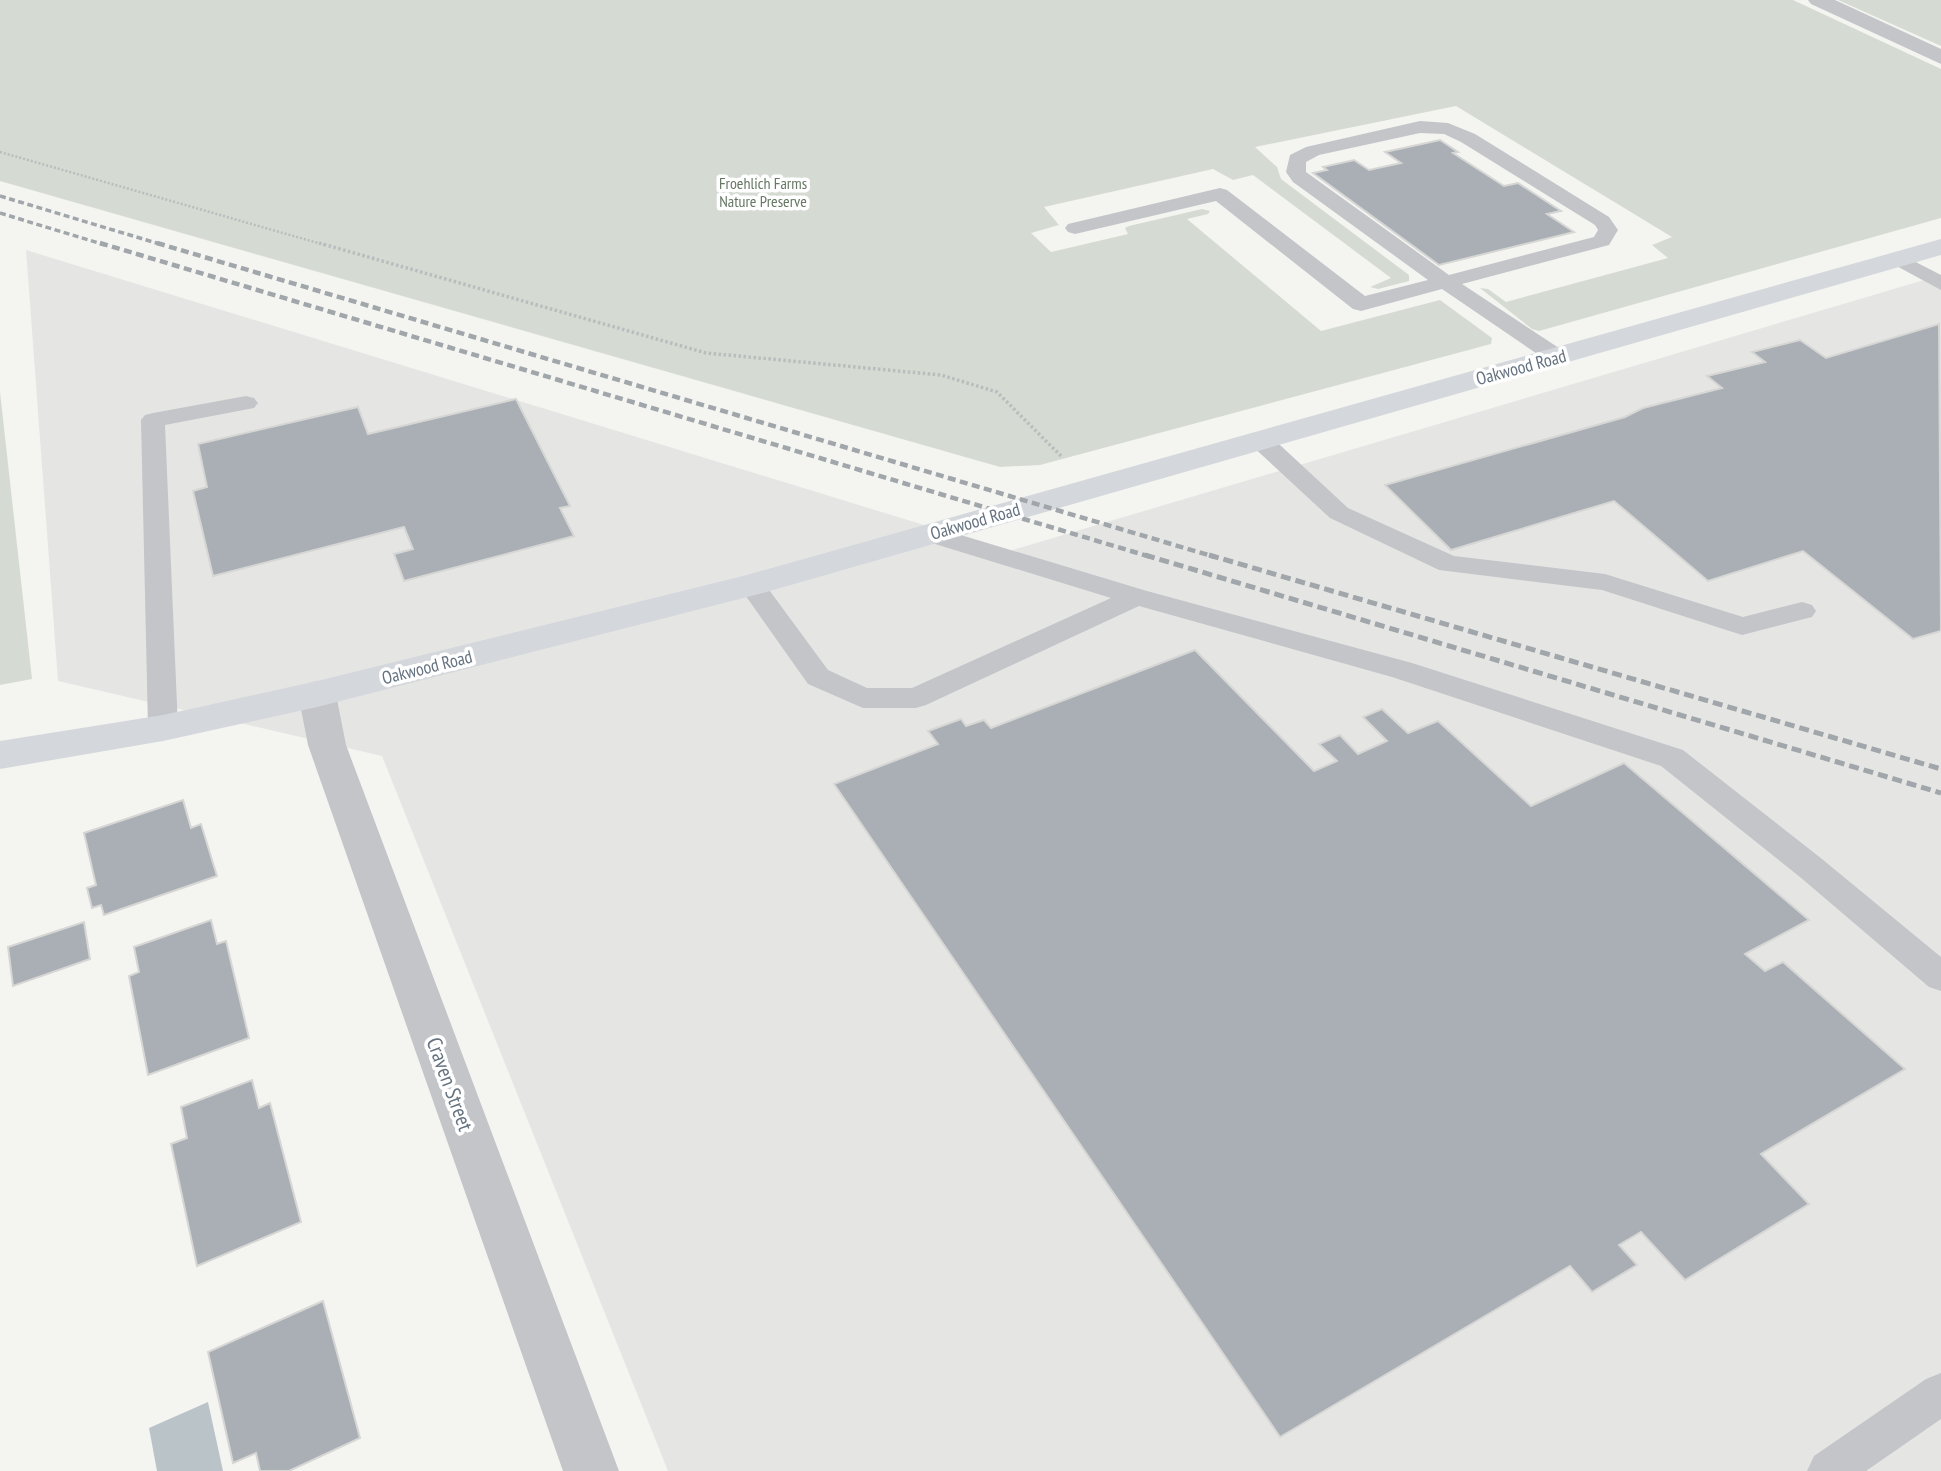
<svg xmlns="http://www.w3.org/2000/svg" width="1941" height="1471" viewBox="0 0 1941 1471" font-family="'PT Sans Narrow',sans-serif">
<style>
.built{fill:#e5e6e4}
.green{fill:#d5dbd2}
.water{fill:#bac3c8}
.building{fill:#a9afb5;stroke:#d6d6d4;stroke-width:2}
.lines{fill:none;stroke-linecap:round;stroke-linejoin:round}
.path-far1{stroke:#babcbe;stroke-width:2.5;stroke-dasharray:2 2;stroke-linecap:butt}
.path{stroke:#babcbe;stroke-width:3.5;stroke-dasharray:2.5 2.5;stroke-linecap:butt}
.service{fill:#c3c5c9;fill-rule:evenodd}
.minor{fill:#c3c5c9;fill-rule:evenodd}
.tertiary{fill:#c3c5c9;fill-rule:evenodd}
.secondary{fill:#d4d8dc;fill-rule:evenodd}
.rail-far2{stroke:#a1a6ab;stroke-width:3.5;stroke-dasharray:6 3.5;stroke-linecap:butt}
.rail-far1{stroke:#a1a6ab;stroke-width:4.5;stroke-dasharray:8 4.5;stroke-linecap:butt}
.rail{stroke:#a1a6ab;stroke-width:5;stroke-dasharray:10 5;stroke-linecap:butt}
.labels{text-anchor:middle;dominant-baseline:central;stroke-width:7;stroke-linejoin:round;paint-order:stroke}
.far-park-label{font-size:16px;fill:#667864;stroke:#fff}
.street-label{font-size:18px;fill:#657280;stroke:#fff}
.near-street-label{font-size:21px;fill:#657280;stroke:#fff}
</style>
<rect width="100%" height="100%" fill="#f4f5f1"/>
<polygon class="built" points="26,250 1009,551 1941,275 1941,1471 668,1471 382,756 58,681"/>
<g class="green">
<polygon points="0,0 1793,0 1941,69 1941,218 1539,331 1532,329 1480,288 1488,289 1506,302 1668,258 1652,245 1672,237 1456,106 1255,147 1277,167 1281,179 1409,275 1409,281 1378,289 1370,287 1391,278 1253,175 1233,180 1213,169 1044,207 1059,225 1031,233 1051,252 1128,234 1125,228 1129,226 1202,209 1210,211 1208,214 1187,219 1321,331 1440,300 1492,338 1491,344 1040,465 1000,467 0,181"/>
<polygon points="1838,0 1941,0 1941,46"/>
<polygon points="0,392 32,679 0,685"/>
</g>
<polygon class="water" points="208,1402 223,1471 157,1471 149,1428"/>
<g class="building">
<polygon points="1440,140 1458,152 1453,153 1504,186 1518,183 1561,211 1547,214 1574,232 1439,265 1313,173 1327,170 1323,167 1354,160 1369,170 1401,163 1385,152"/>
<polygon points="1939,324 1941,631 1913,639 1803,551 1708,581 1614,501 1451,550 1385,485 1625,417 1643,408 1722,388 1707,376 1765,362 1752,352 1800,340 1826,358"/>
<polygon points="516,399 570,506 560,508 574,536 404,581 394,554 413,549 404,527 213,576 193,491 207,487 198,444 358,407 368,434"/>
<polygon points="1195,650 1314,771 1337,761 1319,744 1340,735 1358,754 1387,741 1363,717 1382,709 1408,733 1438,721 1531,806 1624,763 1809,920 1745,954 1765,971 1783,962 1905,1069 1761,1154 1809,1204 1685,1280 1641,1232 1619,1245 1637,1265 1592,1292 1570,1266 1280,1437 834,784 938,744 928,731 961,719 966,726 984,720 991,728"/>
<polygon points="183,800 191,828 201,824 217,876 104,915 101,905 92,908 87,888 96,885 84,833"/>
<polygon points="211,920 217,944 226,941 249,1038 148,1075 129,976 139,972 134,947"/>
<polygon points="84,922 90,959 13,986 8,947"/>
<polygon points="252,1080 259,1108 270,1103 301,1222 197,1266 171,1144 187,1138 181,1107"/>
<polygon points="323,1301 360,1438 289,1471 260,1471 256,1453 233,1463 208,1352"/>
</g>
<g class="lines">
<polyline class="path-far1" points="0,152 325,245"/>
<polyline class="path" points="319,243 706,353 941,375 997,392 1061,456"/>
<g class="service">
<path d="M1420,121L1448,123L1475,134L1609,217L1618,230L1609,245L1462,284L1565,352L1568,357L1565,362H1549L1442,289L1361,311L1353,309L1216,201L1075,234L1068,232L1065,228L1068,224L1220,188L1227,190L1365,296L1428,280L1293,182L1286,172L1290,155L1306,147ZM1420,133L1444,134L1461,142L1595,225L1598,230L1594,237L1449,275L1306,172V162L1319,155Z"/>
<polygon points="1898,253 1941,275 1941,290 1891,263 1888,259 1891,255"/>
<polygon points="246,396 254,398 258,403 254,408 165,425 178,728 173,735 163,738 153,735 148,728 141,420 145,415 153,413"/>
<polygon points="1259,432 1268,434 1348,508 1454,556 1605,574 1743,617 1802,602 1812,605 1816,611 1812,617 1742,635 1602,590 1439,570 1330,518 1250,444 1247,439 1250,434"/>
<polygon points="931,526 1147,591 1412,663 1683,750 1822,859 1941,957 1941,991 1929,987 1800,877 1661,766 1392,677 1139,606 926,705 916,708 863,708 808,684 738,585 741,579 751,577 761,579 828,670 867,688 912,688 1111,598 922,540 918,534 922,528"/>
<polygon points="1941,1373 1941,1419 1866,1471 1807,1471 1814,1456 1926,1379"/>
</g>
<polygon class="minor" points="317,681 330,685 336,694 346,745 619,1471 563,1471 308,745 298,694 304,685"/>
<polygon class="tertiary" points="1808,0 1835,0 1941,49 1941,64 1811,4"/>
<polygon class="secondary" points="1941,239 1941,255 763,593 317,707 163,741 0,769 0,741 163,715 317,681 743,576"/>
<g class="rail-far2">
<polyline points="0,196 163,245"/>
<polyline points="0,213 105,245"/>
</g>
<g class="rail-far1">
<polyline points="100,243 1151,557"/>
<polyline points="157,243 1215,557"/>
</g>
<g class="rail">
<polyline points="1145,555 1941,793"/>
<polyline points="1209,555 1941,769"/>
</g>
</g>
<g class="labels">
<g class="far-park-label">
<text x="763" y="183">Froehlich Farms<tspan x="763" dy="18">Nature Preserve</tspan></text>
</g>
<g class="street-label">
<text transform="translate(1521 367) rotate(-15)">Oakwood Road</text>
<text transform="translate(975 521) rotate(-16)">Oakwood Road</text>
<text transform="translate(427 667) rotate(-14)">Oakwood Road</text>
</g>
<g class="near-street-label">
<text transform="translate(450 1084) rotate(70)">Craven Street</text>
</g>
</g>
</svg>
